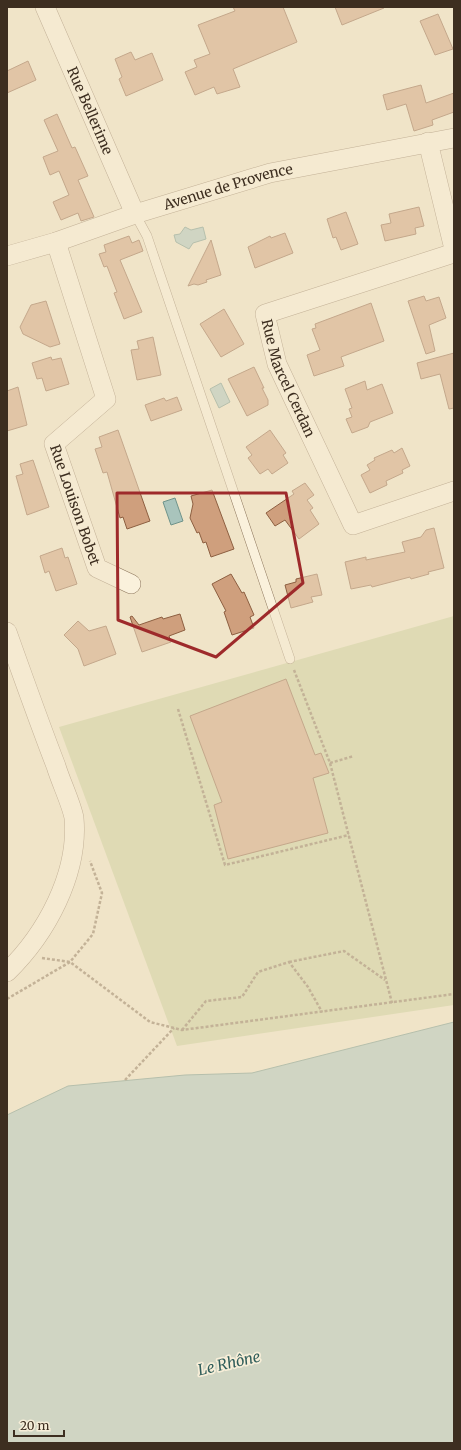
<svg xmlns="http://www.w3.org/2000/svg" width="461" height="1450" viewBox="0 0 461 1450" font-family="Merriweather,serif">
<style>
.green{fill:#c9cf9b}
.water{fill:#a9c4bc;stroke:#6f938a}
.building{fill:#cf9f7d;stroke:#8d5f41}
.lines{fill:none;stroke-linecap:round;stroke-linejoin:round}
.service-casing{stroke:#8d765c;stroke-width:10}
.minor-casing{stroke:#8d765c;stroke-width:20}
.path{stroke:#8d765c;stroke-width:2.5;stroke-dasharray:3 2;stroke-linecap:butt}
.service{stroke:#faf1dc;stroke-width:9}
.minor{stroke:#faf1dc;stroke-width:19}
.marked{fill:none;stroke:#9e2a2b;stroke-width:3;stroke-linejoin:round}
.labels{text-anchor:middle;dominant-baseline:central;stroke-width:3.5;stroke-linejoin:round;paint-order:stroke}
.street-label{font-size:14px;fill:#3d2e20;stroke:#f7eed8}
.water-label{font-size:15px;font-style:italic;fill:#2f5d5a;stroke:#f7eed8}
</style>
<rect width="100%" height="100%" fill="#f0e4c8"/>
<polygon class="green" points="454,616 454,1005 177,1046 59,727"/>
<g class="water">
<polygon points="185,227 191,230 203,227 206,239 193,243 189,249 176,242 174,235 180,234"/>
<polygon points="221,383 230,402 219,408 210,389"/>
<polygon points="175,498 183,521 171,525 163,502"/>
<polygon points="454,1022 454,1443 7,1443 7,1115 68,1086 185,1075 252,1073"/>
</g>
<g class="building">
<polygon points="233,7 283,7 297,42 233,69 240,87 217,94 214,87 195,95 185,72 197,67 194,60 210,54 198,25 235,11"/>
<polygon points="335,7 384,7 384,8 342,25"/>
<polygon points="438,14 453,49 435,55 420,21"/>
<polygon points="131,52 135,60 152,53 163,80 126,96 119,79 122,77 115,59"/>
<polygon points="28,61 36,80 7,93 7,71"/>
<polygon points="421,85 426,103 454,93 454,112 432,120 433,125 414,131 406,104 387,110 383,95"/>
<polygon points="57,114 72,148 75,147 88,176 78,180 94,217 81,221 78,213 61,220 53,202 69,195 59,171 50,175 43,157 58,151 44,120"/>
<polygon points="419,207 424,226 415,228 416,234 385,241 381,225 391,223 389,214"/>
<polygon points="346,212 358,244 341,250 336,237 333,238 327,219"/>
<polygon points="285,233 293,253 255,268 248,247 270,236 271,238"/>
<polygon points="129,236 132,243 139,240 143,251 120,260 142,312 124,319 114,293 117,292 107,266 104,267 99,254 106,252 104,245"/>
<polygon points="211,240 221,275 206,280 207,282 198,285 194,284 188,286"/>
<polygon points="424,296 426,301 439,297 446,318 429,325 435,351 426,354 408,301"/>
<polygon points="46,301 60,344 50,347 23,334 20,327 31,305"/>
<polygon points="371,303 384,341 341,357 344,366 314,376 307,355 320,350 312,329 316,328 315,324"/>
<polygon points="224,309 244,344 221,357 200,324"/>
<polygon points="153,337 161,375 137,380 131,350 139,349 137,341"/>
<polygon points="454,353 454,408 449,409 440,374 421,379 417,363"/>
<polygon points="51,357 52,360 61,358 69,384 46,391 42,378 37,379 32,363"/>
<polygon points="254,367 264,388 262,388 268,400 268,405 247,416 228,379"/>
<polygon points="365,381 367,390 382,384 393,413 370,422 368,427 352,433 346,419 352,417 349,409 352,408 345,389"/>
<polygon points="18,387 27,425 7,431 7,391"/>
<polygon points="177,397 182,410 151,421 145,405 164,398 166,401"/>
<polygon points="118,430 150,521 127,529 123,517 120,518 107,472 103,473 95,449 102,447 99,437"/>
<polygon points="270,430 286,453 283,455 288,463 272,474 268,469 260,474 248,458 252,455 246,447"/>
<polygon points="402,448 410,466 402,470 403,473 386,481 387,485 370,493 361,475 370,470 367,465 375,460 374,458 392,450 394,453"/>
<polygon points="33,460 49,507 27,515 16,476 23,474 20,464"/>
<polygon points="305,483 314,495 307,500 313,508 310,510 319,524 299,539 285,520 275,526 266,513 294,494 292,491"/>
<polygon points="212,490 234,549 211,557 206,542 203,543 199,532 197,533 190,518 193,504 191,496"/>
<polygon points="434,528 444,568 428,572 429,574 411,579 410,577 372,587 371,585 351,589 345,562 366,557 366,560 405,552 402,542 421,537 426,530"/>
<polygon points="62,548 65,558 68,557 77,584 56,591 49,571 45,573 40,556"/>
<polygon points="231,574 242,593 244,592 254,615 250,617 254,628 232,635 224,612 226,611 212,584"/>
<polygon points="317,574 322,595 311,597 313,602 291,608 285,585 296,582 296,579"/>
<polygon points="180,614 185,630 169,636 171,642 142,652 130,617 132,616 139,625 162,617 163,619"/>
<polygon points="78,621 89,631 106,626 116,654 84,666 78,649 64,635"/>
<polygon points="286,679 315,755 321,753 329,773 313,778 328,833 228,859 214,805 222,802 190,716"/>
</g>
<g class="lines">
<defs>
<polyline id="service" points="135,214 147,236 290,659"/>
<g id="minor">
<path id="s1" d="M45,7L135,214"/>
<polyline points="428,142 454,249"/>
<path id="s2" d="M56,242L106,399L54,444L97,568L131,584"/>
<path id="s3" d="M454,253L265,314L277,364L353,525L454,491"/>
<path id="s4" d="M7,256L56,242L135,214L270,173L454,138"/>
<path d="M7,632C23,677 39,722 56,766C60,780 72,805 74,818C79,874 46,934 7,972"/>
</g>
</defs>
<use href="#service" class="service-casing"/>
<use href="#minor" class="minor-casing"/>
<g class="path">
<polyline points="294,670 330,763 392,1003"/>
<polyline points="178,709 225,865 349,835"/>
<polyline points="330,763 354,756"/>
<polyline points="42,958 70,962 150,1022 182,1030 454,994"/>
<polyline points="289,962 344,951 385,980"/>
<polyline points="7,999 70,962 93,934 102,893 90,861"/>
<polyline points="182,1030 206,1001 242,997 258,972 289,962 308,987 322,1012"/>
<polyline points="125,1080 174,1028"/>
</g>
<use href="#service" class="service"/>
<use href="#minor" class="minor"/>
</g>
<path d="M0 0H461V1450H0ZM117,493H286L303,583L216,657L118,620Z" fill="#f0e4c8" fill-opacity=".55" fill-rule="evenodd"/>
<path class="marked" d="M117,493H286L303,583L216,657L118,620Z"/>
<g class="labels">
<g class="street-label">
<text stroke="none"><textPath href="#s1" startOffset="113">Rue Bellerime</textPath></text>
<text stroke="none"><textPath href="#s4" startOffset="232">Avenue de Provence</textPath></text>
<text stroke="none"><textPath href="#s3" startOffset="267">Rue Marcel Cerdan</textPath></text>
<text stroke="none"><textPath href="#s2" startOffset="298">Rue Louison Bobet</textPath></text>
</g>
<g class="water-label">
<text transform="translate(229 1363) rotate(-13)">Le Rhône</text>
</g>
</g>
<rect width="461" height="1450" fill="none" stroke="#3d2e20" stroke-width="16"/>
<path d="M14 1430v6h50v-6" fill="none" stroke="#3d2e20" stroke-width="2"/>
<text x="20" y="1430" font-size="12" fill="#3d2e20" stroke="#f7eed8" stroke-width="3" paint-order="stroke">20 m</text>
</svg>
